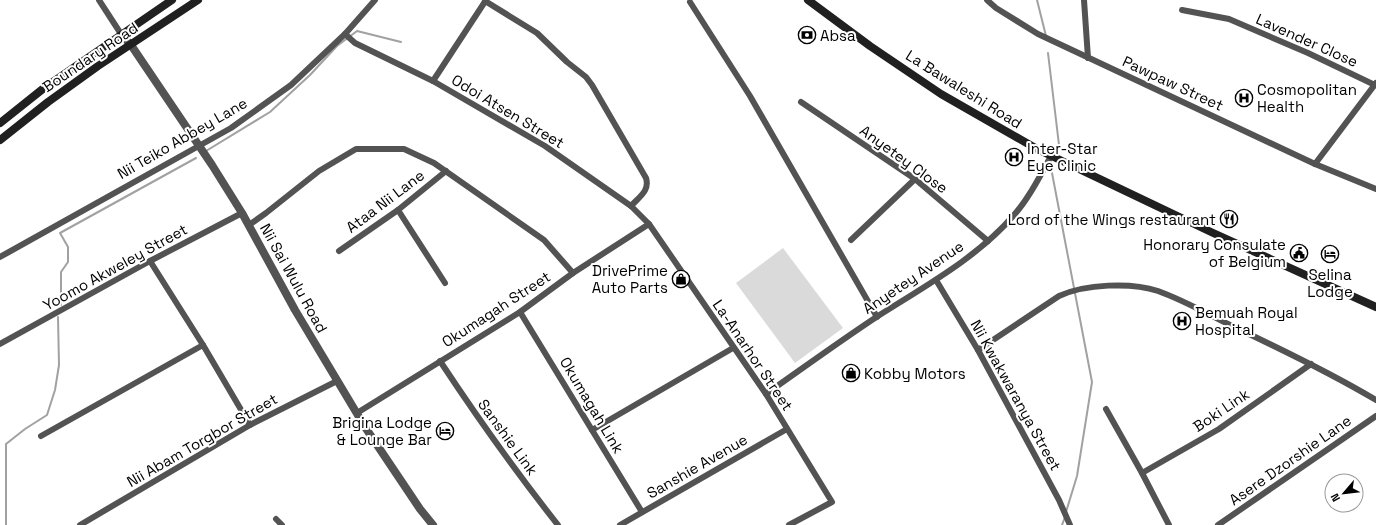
<svg xmlns="http://www.w3.org/2000/svg" width="1376" height="525" viewBox="0 0 1376 525" font-family="'Space Grotesk',sans-serif">
<style>
.pitch{fill:#dadada}
.lines{fill:none;stroke-linecap:round;stroke-linejoin:round}
.stream{stroke:#a1a1a1;stroke-width:2}
.minor{stroke:#535353;stroke-width:6}
.tertiary{stroke:#535353;stroke-width:8}
.secondary{stroke:#202020;stroke-width:8}
.labels{text-anchor:middle;dominant-baseline:central;stroke-width:4;stroke-linejoin:round;paint-order:stroke}
.poi-label{font-size:15px;fill:#000;stroke:#fff;text-anchor:start}
.street-label{font-size:15px;fill:#000;stroke:#fff}
</style>
<rect width="100%" height="100%" fill="#fff"/>
<polygon class="pitch" points="783,248 843,328 795,363 736,283"/>
<g class="lines">
<g class="stream">
<polyline points="1037,0 1046,36"/>
<polyline points="1048,53 1059,145"/>
<polyline points="206,151 270,112 310,75 337,46 357,31 401,42"/>
<polyline points="1052,173 1092,382 1077,476 1066,512"/>
<polyline points="61,305 61,272 68,262 68,247 60,233 196,158"/>
<polyline points="6,525 6,444 25,429 47,415 55,390 59,365 58,317"/>
<polyline points="1062,525 1065,517"/>
</g>
<g class="minor">
<polyline points="99,0 121,34"/>
<polyline points="987,0 996,8 1038,34 1315,164 1376,189"/>
<polyline points="1084,0 1088,58"/>
<path d="M485,1L537,33L567,62L586,77L592,85L646,178C650,191 639,197 631,206"/>
<polyline points="690,2 750,96 877,317"/>
<polyline points="1182,10 1229,19 1308,53 1375,85"/>
<polyline points="345,34 355,43 433,81 545,146 631,206 649,224 766,394 832,502 789,525"/>
<polyline points="433,81 486,0"/>
<polyline points="801,102 915,179 988,241"/>
<polyline points="1315,164 1376,83"/>
<polyline points="398,210 445,283"/>
<polyline points="249,225 266,213 319,171 356,149 404,149 434,163 544,240 573,273"/>
<polyline points="851,240 915,179"/>
<polyline points="339,251 398,210 446,171"/>
<polyline points="0,257 231,128 291,85 345,34 375,0"/>
<polyline points="150,261 203,345 250,425"/>
<polyline points="936,280 978,350 1059,500 1070,525"/>
<polyline points="520,312 642,512"/>
<polyline points="0,344 150,261 242,213"/>
<path d="M978,350L1059,296C1085,284 1131,282 1158,291C1183,300 1206,313 1230,325C1279,348 1329,372 1376,400"/>
<path d="M440,361C477,417 516,472 558,525"/>
<path d="M766,394C803,368 840,341 878,316C925,286 977,258 1014,215C1029,198 1040,176 1051,156"/>
<polyline points="1106,409 1142,473 1169,525"/>
<polyline points="357,413 520,312 573,273 649,224"/>
<polyline points="592,430 733,348"/>
<polyline points="41,436 203,345"/>
<polyline points="1142,473 1219,429 1311,364"/>
<polyline points="276,519 282,525"/>
<polyline points="80,525 250,425 337,381"/>
<polyline points="620,525 787,429"/>
<polyline points="1218,525 1376,416"/>
</g>
<polyline class="tertiary" points="121,34 131,45 212,165 242,213 295,310 365,427 420,509 433,525"/>
<g class="secondary">
<polyline points="808,0 870,46 941,94 1037,149 1211,232 1376,307"/>
<polyline points="0,123 44,88 172,0"/>
<polyline points="0,140 48,102 98,66 198,0"/>
</g>
</g>
<defs>
<symbol id="bank-ring" viewBox="-11 -11 22 22"><circle r="9.5" fill="#fff" stroke="#000" stroke-width="1.5"/><path d="M-6-4H6V4H-6ZM0-2.3a2.3 2.3 0 1 0 0 4.6a2.3 2.3 0 1 0 0-4.6Z" fill="#000"/></symbol>
<symbol id="hospital-ring" viewBox="-11 -11 22 22"><circle r="9.5" fill="#fff" stroke="#000" stroke-width="1.5"/><path d="M-5-5h3v3.5h4V-5h3V5h-3V1.5h-4V5h-3Z" fill="#000"/></symbol>
<symbol id="restaurant-ring" viewBox="-11 -11 22 22"><circle r="9.5" fill="#fff" stroke="#000" stroke-width="1.5"/><path d="M-5-6h1v4h1v-4h1v4h1v-4h1v5L-1.5 .5V6h-2V.5L-5-1ZM5-6V6H3V1.5H1.5Q1.5-4 5-6Z" fill="#000"/></symbol>
<symbol id="civic-ring" viewBox="-11 -11 22 22"><circle r="9.5" fill="#fff" stroke="#000" stroke-width="1.5"/><path d="M-.6-6.5H3V-4.5H.6V-3L4-1V1h2V6H-6V1h2V-1L-.6-3ZM-1.2 2.5V6h2.4V2.5Z" fill="#000"/></symbol>
<symbol id="hotel-ring" viewBox="-11 -11 22 22"><circle r="9.5" fill="#fff" stroke="#000" stroke-width="1.5"/><path d="M-6-4.5h1.5V1H6V5H4.5V3h-9V5H-6ZM-4 0a1.8 1.8 0 1 1 3.6 0ZM.5 0V-2.5h3Q6-2.5 6 0Z" fill="#000"/></symbol>
<symbol id="shop-ring" viewBox="-11 -11 22 22"><circle r="9.5" fill="#fff" stroke="#000" stroke-width="1.5"/><path d="M-5-2.5h2.3a2.7 3.5 0 0 1 5.4 0H5L5.5 6h-11ZM-1.5-2.5h3a1.5 2.3 0 0 0-3 0Z" fill="#000"/></symbol>
</defs>
<g fill-rule="evenodd">
<use href="#bank-ring" x="797" y="25" width="20" height="20"/>
<use href="#hospital-ring" x="1234" y="88" width="20" height="20"/>
<use href="#hospital-ring" x="1004" y="147" width="20" height="20"/>
<use href="#restaurant-ring" x="1219" y="209" width="20" height="20"/>
<use href="#civic-ring" x="1289" y="243" width="20" height="20"/>
<use href="#hotel-ring" x="1320" y="244" width="20" height="20"/>
<use href="#shop-ring" x="671" y="269" width="20" height="20"/>
<use href="#hospital-ring" x="1172" y="311" width="20" height="20"/>
<use href="#shop-ring" x="841" y="363" width="20" height="20"/>
<use href="#hotel-ring" x="435" y="421" width="20" height="20"/>
</g>
<g class="labels">
<g class="poi-label">
<text x="820" y="35">Absa</text>
<text x="1257" y="89">Cosmopolitan<tspan x="1257" dy="17">Health</tspan></text>
<text x="1027" y="148">Inter-Star<tspan x="1027" dy="17">Eye Clinic</tspan></text>
<text x="1216" y="219" text-anchor="end">Lord of the Wings restaurant</text>
<text x="1286" y="244" text-anchor="end">Honorary Consulate<tspan x="1286" dy="17">of Belgium</tspan></text>
<text x="668" y="270" text-anchor="end">DrivePrime<tspan x="668" dy="17">Auto Parts</tspan></text>
<text x="1330" y="274" text-anchor="middle">Selina<tspan x="1330" dy="17">Lodge</tspan></text>
<text x="1195" y="312">Bemuah Royal<tspan x="1195" dy="17">Hospital</tspan></text>
<text x="864" y="373">Kobby Motors</text>
<text x="432" y="422" text-anchor="end">Brigina Lodge<tspan x="432" dy="17">&amp; Lounge Bar</tspan></text>
</g>
<g class="street-label">
<text transform="translate(1307 40) rotate(24)">Lavender Close</text>
<text transform="translate(90 57) rotate(-34)">Boundary Road</text>
<text transform="translate(1173 83) rotate(25)">Pawpaw Street</text>
<text transform="translate(964 89) rotate(32)">La Bawaleshi Road</text>
<text transform="translate(508 111) rotate(31)">Odoi Atsen Street</text>
<text transform="translate(182 138) rotate(-30)">Nii Teiko Abbey Lane</text>
<text transform="translate(904 159) rotate(36)">Anyetey Close</text>
<text transform="translate(385 201) rotate(-37)">Ataa Nii Lane</text>
<text transform="translate(115 267) rotate(-29)">Yoomo Akweley Street</text>
<text transform="translate(913 277) rotate(-34)">Anyetey Avenue</text>
<text transform="translate(294 278) rotate(61)">Nii Sai Wulu Road</text>
<text transform="translate(496 309) rotate(-33)">Okumagah Street</text>
<text transform="translate(753 355) rotate(56)">La-Anarhor Street</text>
<text transform="translate(1016 395) rotate(61)">Nii Kwakwaranya Street</text>
<text transform="translate(592 405) rotate(59)">Okumagah Link</text>
<text transform="translate(1221 410) rotate(-34)">Boki Link</text>
<text transform="translate(508 437) rotate(54)">Sanshie Link</text>
<text transform="translate(202 440) rotate(-30)">Nii Abam Torgbor Street</text>
<text transform="translate(1290 460) rotate(-35)">Asere Dzorshie Lane</text>
<text transform="translate(697 466) rotate(-30)">Sanshie Avenue</text>
</g>
</g>
<g transform="translate(1344 493) rotate(242)"><circle r="19" fill="#ffffff" stroke="#999999"/>
<path d="M0-3L7 15L0 10L-7 15Z" fill="#000000"/>
<text y="-6" font-size="11" font-weight="bold" text-anchor="middle" fill="#000000">N</text>
</g>
</svg>
